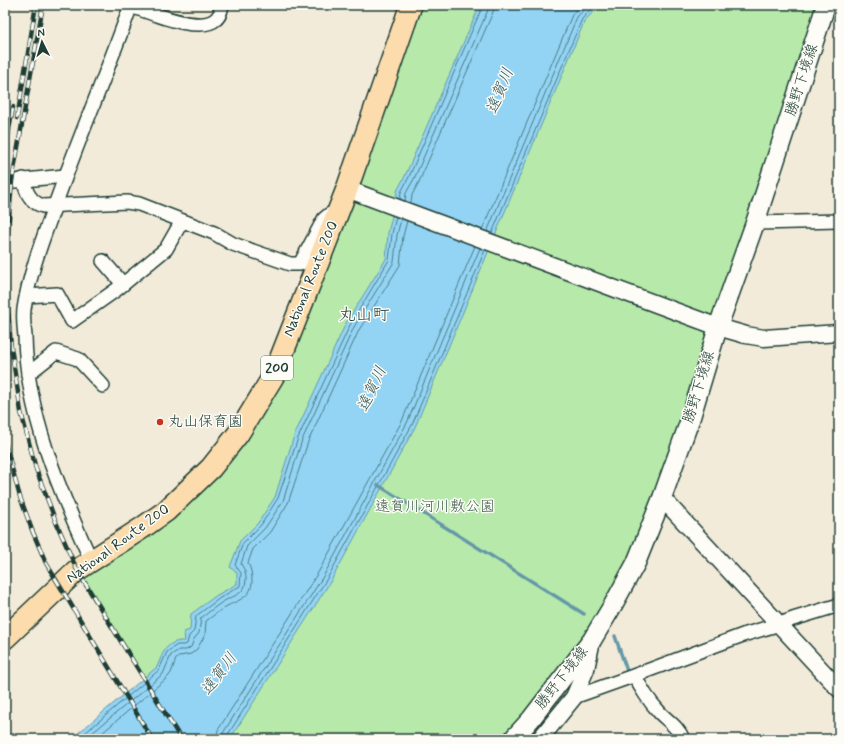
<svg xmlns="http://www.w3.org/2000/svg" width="844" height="744" viewBox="0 0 844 744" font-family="Mynerve,'Klee One',sans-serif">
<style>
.green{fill:#b6e9aa;stroke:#6a936f}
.water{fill:#93d4f5;stroke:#6598a8}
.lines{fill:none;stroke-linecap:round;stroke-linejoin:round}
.shore{stroke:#4d7981;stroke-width:1}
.stream{stroke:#6598a8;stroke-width:3.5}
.minor-casing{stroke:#1f3d34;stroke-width:16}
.tertiary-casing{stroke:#1f3d34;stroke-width:19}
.secondary-casing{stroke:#1f3d34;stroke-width:21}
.trunk-casing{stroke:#1f3d34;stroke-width:24}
.minor{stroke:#fdfcf7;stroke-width:13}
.tertiary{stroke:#fdfcf7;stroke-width:16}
.secondary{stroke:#fdfcf7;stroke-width:18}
.trunk{stroke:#fcdcac;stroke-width:21}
.rail-casing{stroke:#1f3d34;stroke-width:4.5}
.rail{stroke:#fdfcf7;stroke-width:3;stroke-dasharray:9;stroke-linecap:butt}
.poi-dot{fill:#c8321e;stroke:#fdfcf7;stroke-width:1.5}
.labels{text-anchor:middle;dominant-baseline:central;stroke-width:3;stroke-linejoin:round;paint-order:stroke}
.shield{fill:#fdfcf7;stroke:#62766e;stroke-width:1}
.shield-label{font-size:14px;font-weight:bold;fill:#1f3d34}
.street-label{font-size:15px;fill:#1f3d34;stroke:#fdfcf7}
.poi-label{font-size:15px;fill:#1f3d34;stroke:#fdfcf7;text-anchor:start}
.park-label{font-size:15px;fill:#3d5f4c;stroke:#fdfcf7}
.water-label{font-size:16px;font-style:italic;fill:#365b5b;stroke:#fdfcf7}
.quarter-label{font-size:17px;fill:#1f3d34;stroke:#fdfcf7}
</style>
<rect width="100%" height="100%" fill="#f3ebd9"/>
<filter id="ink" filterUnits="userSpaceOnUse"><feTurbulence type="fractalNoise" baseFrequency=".025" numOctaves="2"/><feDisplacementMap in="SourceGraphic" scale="8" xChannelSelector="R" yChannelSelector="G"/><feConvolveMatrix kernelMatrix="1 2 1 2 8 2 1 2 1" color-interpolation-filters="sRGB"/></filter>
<g filter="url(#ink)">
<polygon class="green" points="418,5 820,5 704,350 631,561 600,618 505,739 180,739 80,579 251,429"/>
<path class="water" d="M480,5H601L585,20L415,427L332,579L230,739H71L157,667C163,652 167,640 185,641L184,632L190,630L191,614L217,595L237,584V573L230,567L240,541L258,523L275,497L294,436L346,323L386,259L388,233L396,200L397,191L405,176Z"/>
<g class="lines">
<g class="shore">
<polyline points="400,199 401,192 409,177 483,5"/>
<polyline points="405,201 406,193 414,179 488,10 488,5"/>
<polyline points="411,203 412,195 419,182 493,12 494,5"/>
<polyline points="482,230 572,15 580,5"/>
<polyline points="487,232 577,17 588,5"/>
<polyline points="492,233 582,19 595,5"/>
<polyline points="78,739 159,670 167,652 177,645 184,645 187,644 189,636 194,631 196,616 220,598 240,586 241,573 235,565 243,543 261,525 278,498 298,438 350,325 389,260 392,234 396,217"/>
<path d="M85,739L163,674L171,655L179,650H186L191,647L194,639L199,633L201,618C208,613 216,606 224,601C235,595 246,594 246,579C246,572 244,569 241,564L247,546L265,528L283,501L302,440L354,327L394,262L397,235L401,219"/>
<path d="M95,739L167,678L171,673L176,659L180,656L191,654L197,649L205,635L206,621C213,616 220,610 227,606C239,600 252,597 252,581C252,574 251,569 248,563L253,549L270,532L288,503L308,442L359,330L400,265L403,236L407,221"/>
<polyline points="216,739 218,730 319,571 402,421 475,246"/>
<polyline points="222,739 223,733 324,575 407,423 480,248"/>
<polyline points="227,739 227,736 328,577 412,425 485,250"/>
</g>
<g class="stream">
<polyline points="378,485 584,614"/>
<polyline points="615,636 628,674"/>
<polyline points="631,682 634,688 638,694"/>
</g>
<defs>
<g id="minor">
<path d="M131,6C149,12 200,34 216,19C220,16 221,10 222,5"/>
<path d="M23,179C26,192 30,202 43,206L127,202L139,204L214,233L233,244L290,264H300L324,219L330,214H335"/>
<polyline points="5,182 65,176"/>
<polyline points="755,223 839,221"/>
<polyline points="103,261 123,284"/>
<polyline points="27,296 57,294 72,321 116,290 166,249 182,221"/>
<polyline points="28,374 56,352 78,359 103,386"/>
<path d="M91,560C60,492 26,412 25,336C24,328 23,318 24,309C29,275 42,241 54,208C78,140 107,73 131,5"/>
<path d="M635,676C641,689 650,702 660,713C669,722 678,727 683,739"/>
<polyline points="574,697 633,676 743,635 780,624 793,619 839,605"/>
</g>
<g id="tertiary">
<polyline points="347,189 718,327 746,335 764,338 839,333"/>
<polyline points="662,498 839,689"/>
<polyline points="540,739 574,697 586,669 592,640"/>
</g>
<polyline id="secondary" points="513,739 531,719 592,640 613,605 636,563 662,498 691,417 718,327 755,223 826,5"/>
<polyline id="trunk" points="5,638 77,570 142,528 166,511 211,468 238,434 274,375 347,189 411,5"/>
</defs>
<use href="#minor" class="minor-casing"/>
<use href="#tertiary" class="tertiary-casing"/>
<use href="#secondary" class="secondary-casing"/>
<use href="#trunk" class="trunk-casing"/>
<use href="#minor" class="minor"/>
<use href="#tertiary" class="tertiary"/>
<use href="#secondary" class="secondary"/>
<use href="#trunk" class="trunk"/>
<defs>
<g id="rail">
<polyline points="5,20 6,5"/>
<polyline points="17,118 36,5"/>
<polyline points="5,153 13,107"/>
<polyline points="5,266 12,181 43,5"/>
<polyline points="5,269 11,347 21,412 36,469 56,522 77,570 181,739"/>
<polyline points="5,443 20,497 32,530 46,563 152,739"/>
</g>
</defs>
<use href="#rail" class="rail-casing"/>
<use href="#rail" class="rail"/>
</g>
</g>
<circle class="poi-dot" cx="160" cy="422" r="4"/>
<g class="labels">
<rect class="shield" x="261" y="356" width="32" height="24" rx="3"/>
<g class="shield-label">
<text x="277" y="368">200</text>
</g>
<g class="street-label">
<text transform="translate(802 80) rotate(-72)">勝野下境線</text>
<text transform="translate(311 279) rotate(-68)">National Route 200</text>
<text transform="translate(699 387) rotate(-73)">勝野下境線</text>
<text transform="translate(118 544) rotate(-36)">National Route 200</text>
<text transform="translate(562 678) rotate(-52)">勝野下境線</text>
</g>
<g class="poi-label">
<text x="168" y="422">丸山保育園</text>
</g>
<g class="park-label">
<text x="435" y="507">遠賀川河川敷公園</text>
</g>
<g class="water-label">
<text transform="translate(500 91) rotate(-68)">遠賀川</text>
<text transform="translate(372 389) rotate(-65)">遠賀川</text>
<text transform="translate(219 674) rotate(-53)">遠賀川</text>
</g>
<g class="quarter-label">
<text x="364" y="315">丸山町</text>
</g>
</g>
<rect width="844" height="744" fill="none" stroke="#fdfcf7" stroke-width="20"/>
<rect x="10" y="10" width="824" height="724" fill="none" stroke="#1f3d34" stroke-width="1.5" filter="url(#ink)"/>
<g transform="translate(42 42) rotate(355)" stroke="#fdfcf7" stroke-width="3" paint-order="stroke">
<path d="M0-3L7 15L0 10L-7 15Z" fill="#1f3d34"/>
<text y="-6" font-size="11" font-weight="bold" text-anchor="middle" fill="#1f3d34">N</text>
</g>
</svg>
